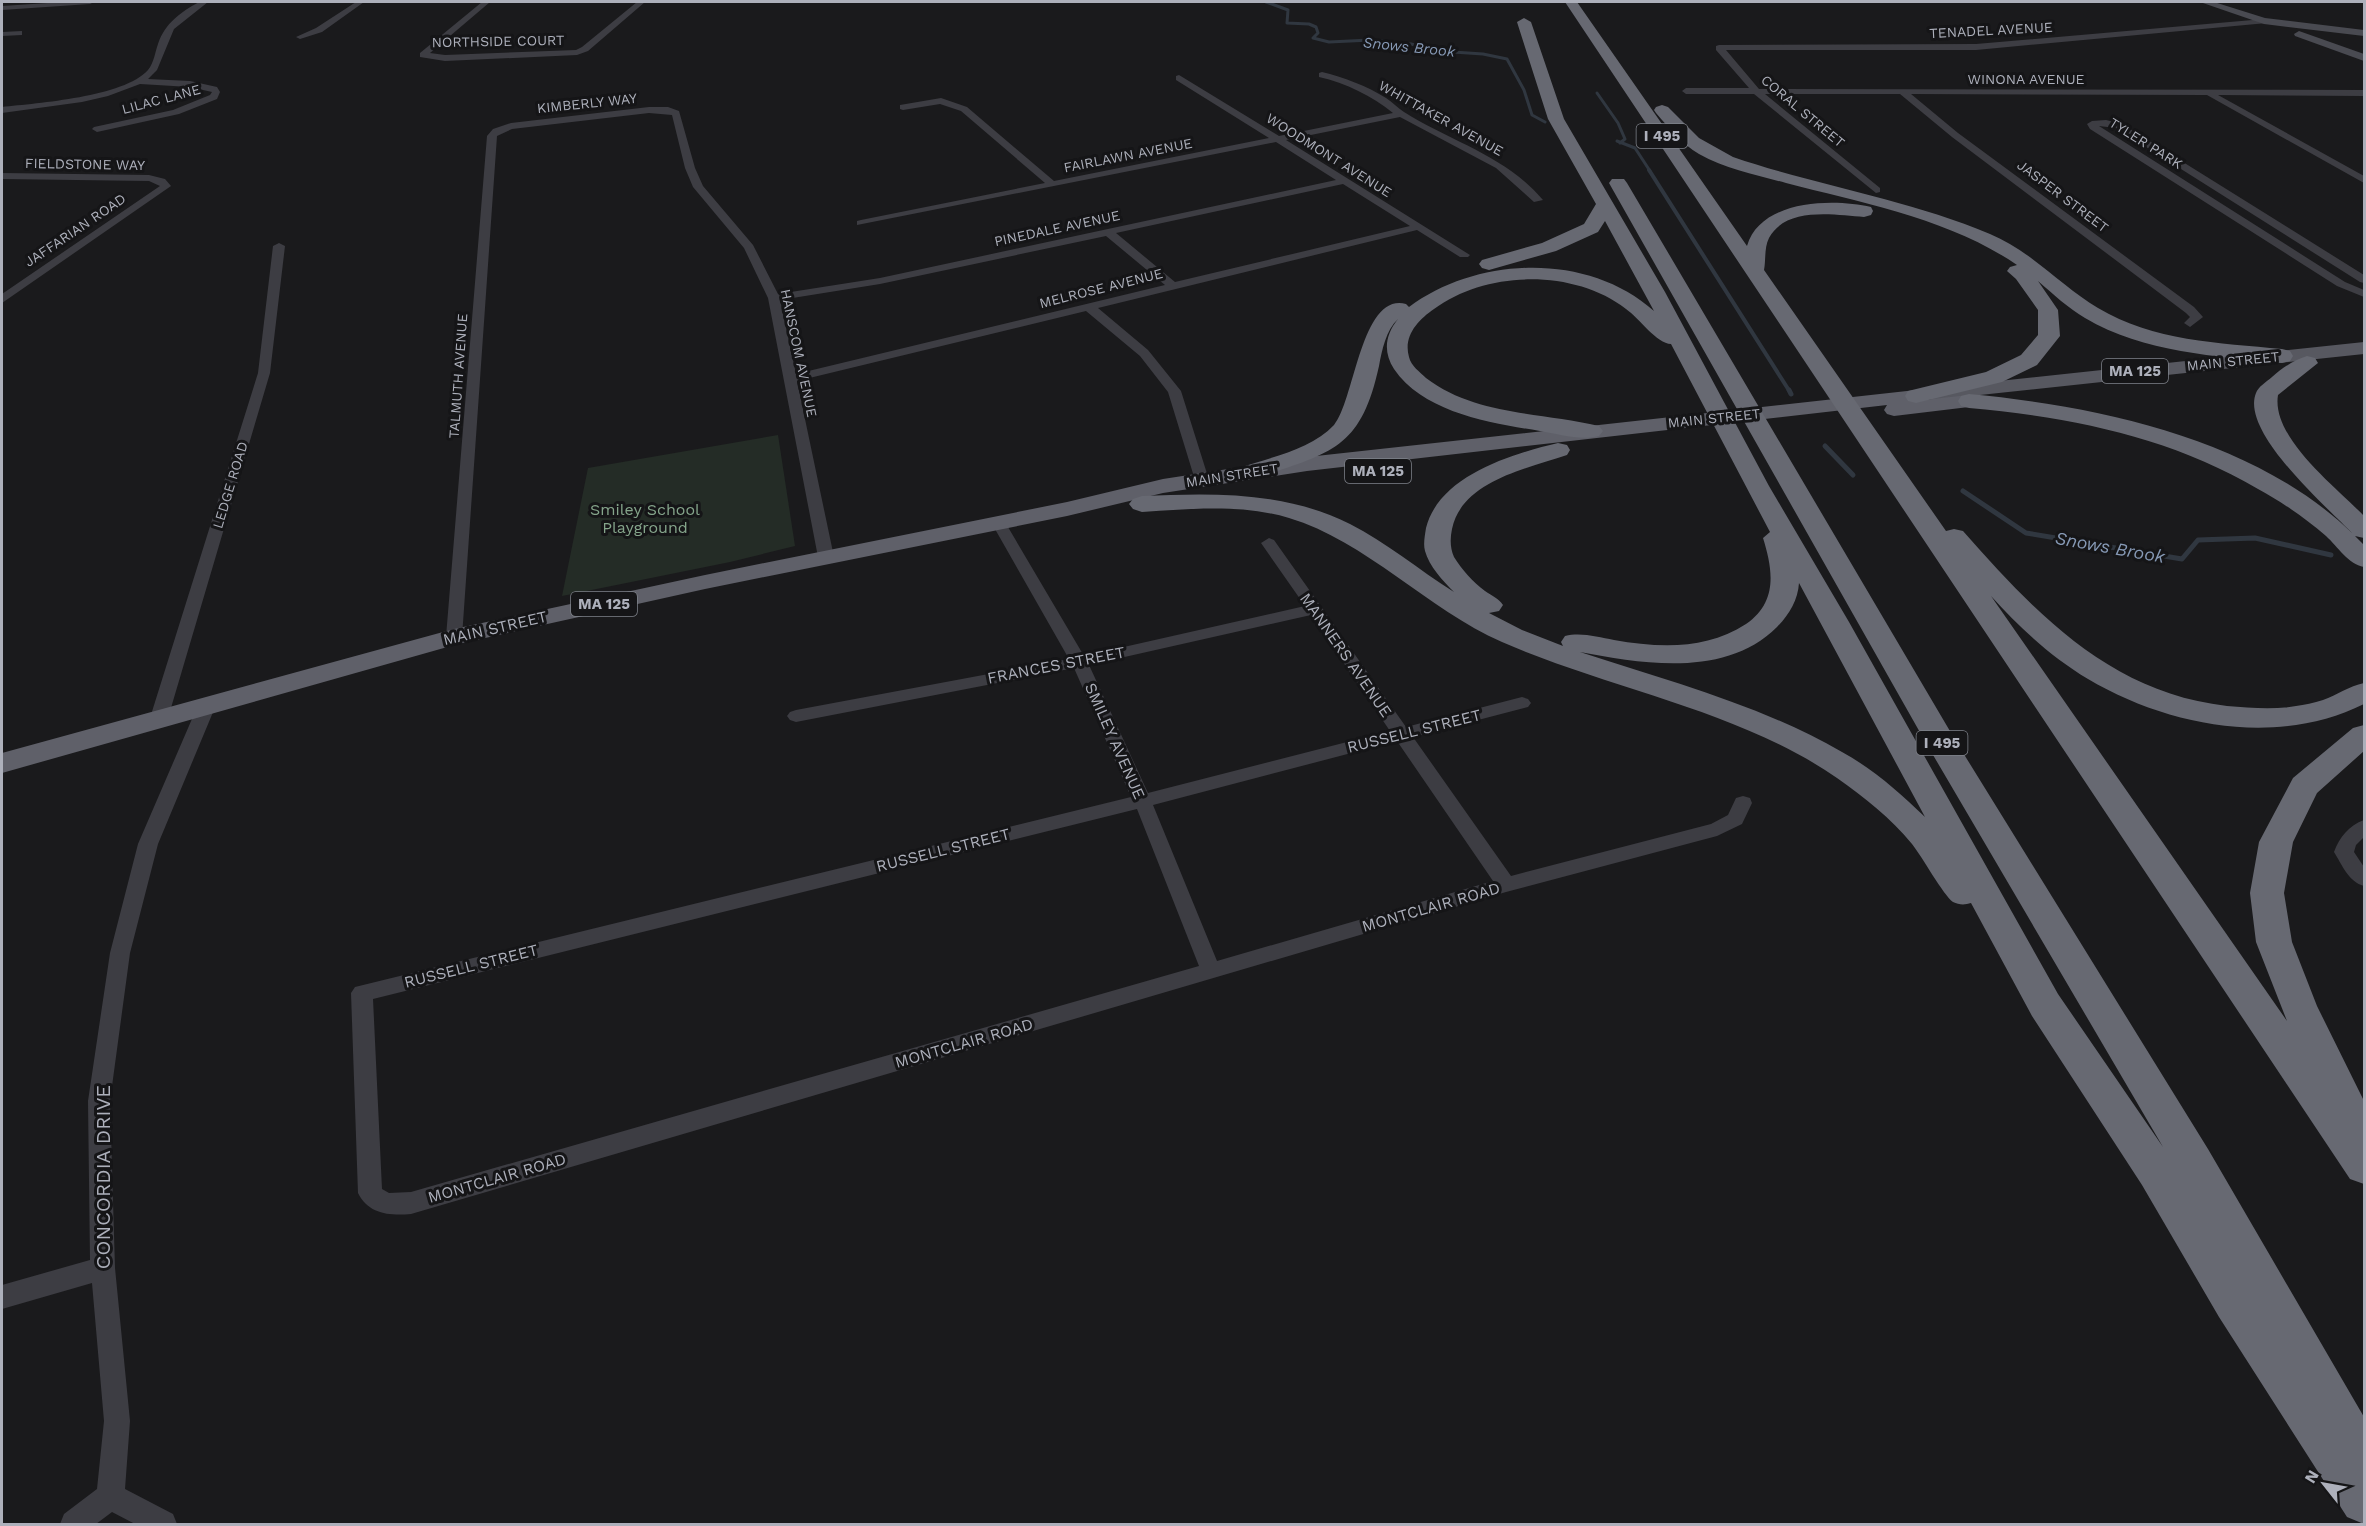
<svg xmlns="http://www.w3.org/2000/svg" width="2366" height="1526" viewBox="0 0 2366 1526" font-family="'Work Sans',sans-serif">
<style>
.green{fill:#242c26}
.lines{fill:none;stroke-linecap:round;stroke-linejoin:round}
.stream-far2{stroke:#303740;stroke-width:3}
.stream-far1{stroke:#303740;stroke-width:4}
.stream{stroke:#303740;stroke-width:5}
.minor{fill:#3d3d43;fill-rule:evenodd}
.secondary{fill:#494a51;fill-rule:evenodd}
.primary{fill:#575860;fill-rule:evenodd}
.trunk{fill:#5f6069;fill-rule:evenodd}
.motorway{fill:#676972;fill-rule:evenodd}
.labels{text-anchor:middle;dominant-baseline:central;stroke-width:6;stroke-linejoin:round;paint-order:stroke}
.far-street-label{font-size:14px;fill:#adb0bb;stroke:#151517}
.far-water-label{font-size:15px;font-style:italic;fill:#8699b5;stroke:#151517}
.shield{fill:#151517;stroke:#7f828a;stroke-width:1.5}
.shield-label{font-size:15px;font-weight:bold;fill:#adb0bb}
.park-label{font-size:16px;fill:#85a58b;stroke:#151517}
.street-label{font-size:16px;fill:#adb0bb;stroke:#151517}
.water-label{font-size:18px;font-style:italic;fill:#8699b5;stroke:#151517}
.near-street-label{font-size:20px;fill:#adb0bb;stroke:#151517}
</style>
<rect width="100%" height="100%" fill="#1a1a1c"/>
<polygon class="green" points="778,435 795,546 730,562 562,596 588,468"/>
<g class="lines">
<g class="stream-far2">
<polyline points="1266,2 1288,10 1287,23 1309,24 1316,27 1318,33 1313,38 1329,42 1371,40 1411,44 1438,51 1483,54 1507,59 1524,90 1532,115 1545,122"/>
<polyline points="1597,93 1618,123 1625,139 1620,143"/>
<polyline points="1617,141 1635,148 1650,171"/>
</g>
<polyline class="stream-far1" points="1649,170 1790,392"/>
<g class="stream">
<polyline points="1789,390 1791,394"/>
<polyline points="1825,446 1853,475"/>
<polyline points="1963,491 2026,533 2182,559 2198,540 2255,538 2331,555"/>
</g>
<g class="minor">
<polygon points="63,2 94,2 90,4 2,10 2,6"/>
<path d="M199,2H208L174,29L157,70L148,79L190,81L217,87L220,92L217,99L179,114L97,132L92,129L94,127L173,110L210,95L212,92L190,87L140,84L108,96L82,102L2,113V107C38,103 124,97 148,70C154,63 155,52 158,44C165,23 181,12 199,2Z"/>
<polygon points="356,2 364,2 322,32 300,39 296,37 316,28"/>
<polygon points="482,2 490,2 430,53 445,55 576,50 582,47 637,2 645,2 588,51 577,55 445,61 420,57 420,53"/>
<polygon points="2264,19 2267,19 2267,23 1976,50 1726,50 1759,89 2364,90 2364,96 2218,95 2364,176 2364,183 2207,95 1911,94 1958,133 2194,307 2203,317 2190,327 2184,323 2190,317 2186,313 1952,137 1900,94 1765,94 1880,188 1880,192 1876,193 1754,94 1686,94 1682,91 1686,88 1749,88 1716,50 1716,46 1719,45 1976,44"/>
<polygon points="22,31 22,35 2,36 2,32"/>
<path d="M1322,72C1343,77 1367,86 1386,98C1392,102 1398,108 1404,112C1452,142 1506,156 1543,200L1534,202L1496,168L1400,117L1286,140L1470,255L1468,257H1460L1417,230L1098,308L1148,350L1181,391L1209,480L1202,484L1195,480L1168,392L1140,356L1086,311L797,381L834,557L826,562L818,557L768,298L744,248L693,187L685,168L672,115L649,113L512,129L497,136L462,637L454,642L446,637L487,136L493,129L511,123L649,107H668L679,111L695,168L703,186L753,245L778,294L880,278L1336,180L1276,142L857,225V221L861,220L1045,183L961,111L940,104L903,110L900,109V105L941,98L967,107L1054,181L1269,138L1176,80V76L1179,75L1279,136L1393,113C1372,96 1346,83 1319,77V73ZM1343,184L1410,226L1175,282L1116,233ZM1106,236L1165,285L796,374L780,300L880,284Z"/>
<polygon points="2106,120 2122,124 2364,275 2364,283 2360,282 2116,128 2099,126 2345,282 2364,290 2364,297 2337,286 2090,129 2087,124 2092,121"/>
<polygon points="2,173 149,175 165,179 171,186 2,303 2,294 160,186 149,181 2,179"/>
<polygon points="279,243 285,246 270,373 168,718 165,722 153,722 150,718 258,373 273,246"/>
<path d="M998,518L1005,522L1084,656L1305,606L1261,543L1269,538L1274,540L1406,727L1522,697L1528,699L1531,703L1528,707L1413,737L1511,876L1711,824L1728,815L1736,798L1743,796L1750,798L1752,803L1742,824L1717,836L1506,892L411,1214C390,1216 368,1214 358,1193L351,993L355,987L1131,797L1074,668L796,722L790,720L787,716L790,712L796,710L1069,659L991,522ZM1311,615L1390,731L1148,793L1089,665ZM1397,741L1493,881L1217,961L1153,805ZM1137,809L1199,966L411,1192L389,1193L382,1189L373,999Z"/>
<polygon points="207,699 213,701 216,705 158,844 130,953 110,1101 115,1268 130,1421 125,1489 173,1514 177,1524 135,1524 112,1512 96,1524 60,1524 64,1514 97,1489 104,1421 92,1283 2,1309 2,1285 90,1260 88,1101 110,953 138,844 198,705 201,701"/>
<path d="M2364,820V837L2356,845L2354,852L2364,867V886C2349,882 2342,865 2334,852C2339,838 2349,825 2364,820Z"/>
</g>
<g class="secondary">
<polygon points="2200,2 2214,2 2265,18 2364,30 2364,36 2264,24"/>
<polygon points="2299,31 2364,54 2364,61 2295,36 2294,34"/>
</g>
<polygon class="primary" points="2364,342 2364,354 1933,400 1926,398 1923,394 1926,390 1933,388"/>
<polygon class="trunk" points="1916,390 1923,392 1926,396 1923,400 1969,395 1976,397 1979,401 1976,405 1969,407 1894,416 1887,414 1884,410 1887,405 1307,471 1163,493 1067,516 705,589 458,644 2,773 2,753 454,629 705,575 1067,502 1163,479 1307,457"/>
<g class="motorway">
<path d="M1565,2H1577L1747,246C1760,200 1832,198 1871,207L1873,211L1871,215L1864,217C1835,215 1786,206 1769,238C1764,248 1766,260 1764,270L1946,531L1954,529L1963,531C2036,614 2111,693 2227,706C2250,708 2274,710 2296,706C2304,705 2314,703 2323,700C2337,695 2349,686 2364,683V704C2278,747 2169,727 2088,679C2051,657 2020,628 1991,596L2287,1021L2256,942L2250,893L2259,842L2293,778L2353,728L2364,725V751L2317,793L2293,842L2284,893L2292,942L2317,1006L2364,1101V1184L2350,1179Z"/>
<path d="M1524,18L1531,22L1564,119L1665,292L1769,486L1849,622L2058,994L2163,1147L1926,743L1609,183L1612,179H1624L1627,183L1957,743L2208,1149L2364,1417V1524L2347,1517L2219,1317L2142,1185L2032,1016L1971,903C1965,905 1959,905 1953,902C1944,896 1921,855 1912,844C1891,818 1864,797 1837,778C1737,709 1612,690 1502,642C1427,609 1366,541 1289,518C1242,504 1190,509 1142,512L1133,509L1129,504L1133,499L1142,496C1213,493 1284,491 1350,524C1386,542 1419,570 1454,592C1443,581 1429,566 1425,551C1423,544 1425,535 1426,528C1439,476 1511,454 1558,443L1567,445L1570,450L1567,455C1526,469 1462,481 1452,529C1450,539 1450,548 1454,557C1462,570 1473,582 1485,591C1492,596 1498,598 1503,605L1499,611L1489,613L1522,630L1563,646L1561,642L1565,636C1581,632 1598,637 1614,640C1660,648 1706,650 1746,624C1778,602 1773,570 1763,538L1770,532L1671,344C1657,344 1639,318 1626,309C1574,269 1487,270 1434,309C1418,320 1403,336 1409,357C1411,366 1420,372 1426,378C1476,416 1541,412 1599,426L1603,431L1599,436C1581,441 1558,434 1540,431C1491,423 1424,413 1394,369C1383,352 1385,335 1398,319C1386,330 1382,350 1379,366C1361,448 1333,452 1260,477L1251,479L1242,477L1239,472L1242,467C1272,457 1312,449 1334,425C1355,400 1361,292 1406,304L1409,307C1478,256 1588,252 1654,311L1605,221L1598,232L1556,251L1489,270L1482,268L1479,264L1482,260L1542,243L1584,224L1596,204L1548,119L1517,22ZM1799,583L1925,817C1899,792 1873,769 1842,752C1761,705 1668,681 1580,652C1643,664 1726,678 1777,627C1789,615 1798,600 1799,583Z"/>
<path d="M1662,105L1668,107L1699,138L1733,157C1818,186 1907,199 1990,234C2031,251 2060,285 2098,308C2153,341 2219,343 2282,349L2290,351L2293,356L2290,361L2282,363C2216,356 2144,353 2085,318C2068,308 2053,294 2038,281L2058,310L2060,336L2037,365L2002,382L1916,403L1908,401L1905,396L1908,391L1986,372L2021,355L2038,335V310L2016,279L2007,271L2010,267L2017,265C1950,219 1863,203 1786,183C1757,175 1726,169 1699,154C1682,144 1669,128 1656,113L1654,110L1656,107Z"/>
<path d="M2307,356L2315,358L2318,363L2278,395C2271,438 2337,488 2364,516V538L2355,536L2364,545V567C2348,564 2338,547 2326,536C2305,518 2282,502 2258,489C2170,437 2070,417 1969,408L1961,406L1958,401L1961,396L1969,394C2099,406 2255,439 2352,533C2327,507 2240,432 2256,393C2258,387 2266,382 2272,377C2282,368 2294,360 2307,356Z"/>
</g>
</g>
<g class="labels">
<g class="far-street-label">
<text transform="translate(1991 30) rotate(-3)">TENADEL AVENUE</text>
<text transform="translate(498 41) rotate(-1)">NORTHSIDE COURT</text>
<text x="2026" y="79">WINONA AVENUE</text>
<text transform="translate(161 99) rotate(-15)">LILAC LANE</text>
<text transform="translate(587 103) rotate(-6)">KIMBERLY WAY</text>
<text transform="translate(1803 111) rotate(40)">CORAL STREET</text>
<text transform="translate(1441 118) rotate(29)">WHITTAKER AVENUE</text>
<text transform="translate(2146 143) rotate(32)">TYLER PARK</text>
<text transform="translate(1128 155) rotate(-11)">FAIRLAWN AVENUE</text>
<text transform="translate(1329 155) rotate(32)">WOODMONT AVENUE</text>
<text transform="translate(85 164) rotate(1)">FIELDSTONE WAY</text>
<text transform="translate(2063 196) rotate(37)">JASPER STREET</text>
<text transform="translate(1057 228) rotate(-12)">PINEDALE AVENUE</text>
<text transform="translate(75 230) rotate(-34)">JAFFARIAN ROAD</text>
<text transform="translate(1101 288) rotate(-14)">MELROSE AVENUE</text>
<text transform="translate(799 353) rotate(78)">HANSCOM AVENUE</text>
<text transform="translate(2233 361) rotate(-6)">MAIN STREET</text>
<text transform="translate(458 376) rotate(-86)">TALMUTH AVENUE</text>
<text transform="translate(1714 418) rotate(-6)">MAIN STREET</text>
<text transform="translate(1232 475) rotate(-9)">MAIN STREET</text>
<text transform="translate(230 485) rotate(-73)">LEDGE ROAD</text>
</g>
<g class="far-water-label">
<text transform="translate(1409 47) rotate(6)">Snows Brook</text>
</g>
<g class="shield">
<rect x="1636.5" y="124" width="51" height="24" rx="4.5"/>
<rect x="2102" y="359" width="66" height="24" rx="4.5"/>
<rect x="1345" y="459" width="66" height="24" rx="4.5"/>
<rect x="571" y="592" width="66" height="24" rx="4.5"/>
<rect x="1916.5" y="731" width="51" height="24" rx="4.5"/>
</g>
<g class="shield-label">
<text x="1662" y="136">I 495</text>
<text x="2135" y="371">MA 125</text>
<text x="1378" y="471">MA 125</text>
<text x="604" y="604">MA 125</text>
<text x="1942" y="743">I 495</text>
</g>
<g class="park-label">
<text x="645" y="509">Smiley School<tspan x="645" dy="18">Playground</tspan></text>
</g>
<g class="street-label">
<text transform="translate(495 628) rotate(-13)">MAIN STREET</text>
<text transform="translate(1346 655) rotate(55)">MANNERS AVENUE</text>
<text transform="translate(1056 665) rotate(-11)">FRANCES STREET</text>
<text transform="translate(1414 731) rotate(-14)">RUSSELL STREET</text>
<text transform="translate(1115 741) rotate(66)">SMILEY AVENUE</text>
<text transform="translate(943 850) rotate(-14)">RUSSELL STREET</text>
<text transform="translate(1431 907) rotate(-16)">MONTCLAIR ROAD</text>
<text transform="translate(471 966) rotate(-14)">RUSSELL STREET</text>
<text transform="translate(964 1043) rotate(-16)">MONTCLAIR ROAD</text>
<text transform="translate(497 1178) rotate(-16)">MONTCLAIR ROAD</text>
</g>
<g class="water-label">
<text transform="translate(2110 547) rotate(10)">Snows Brook</text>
</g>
<g class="near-street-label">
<text transform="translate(103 1177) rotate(-90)">CONCORDIA DRIVE</text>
</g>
</g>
<rect width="2366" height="1526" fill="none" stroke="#adb0bb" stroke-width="6"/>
<g transform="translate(2324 1484) rotate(301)" stroke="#151517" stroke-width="4.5" paint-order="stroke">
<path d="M0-4.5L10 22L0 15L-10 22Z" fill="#adb0bb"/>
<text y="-9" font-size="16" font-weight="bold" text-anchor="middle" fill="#adb0bb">N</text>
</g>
</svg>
